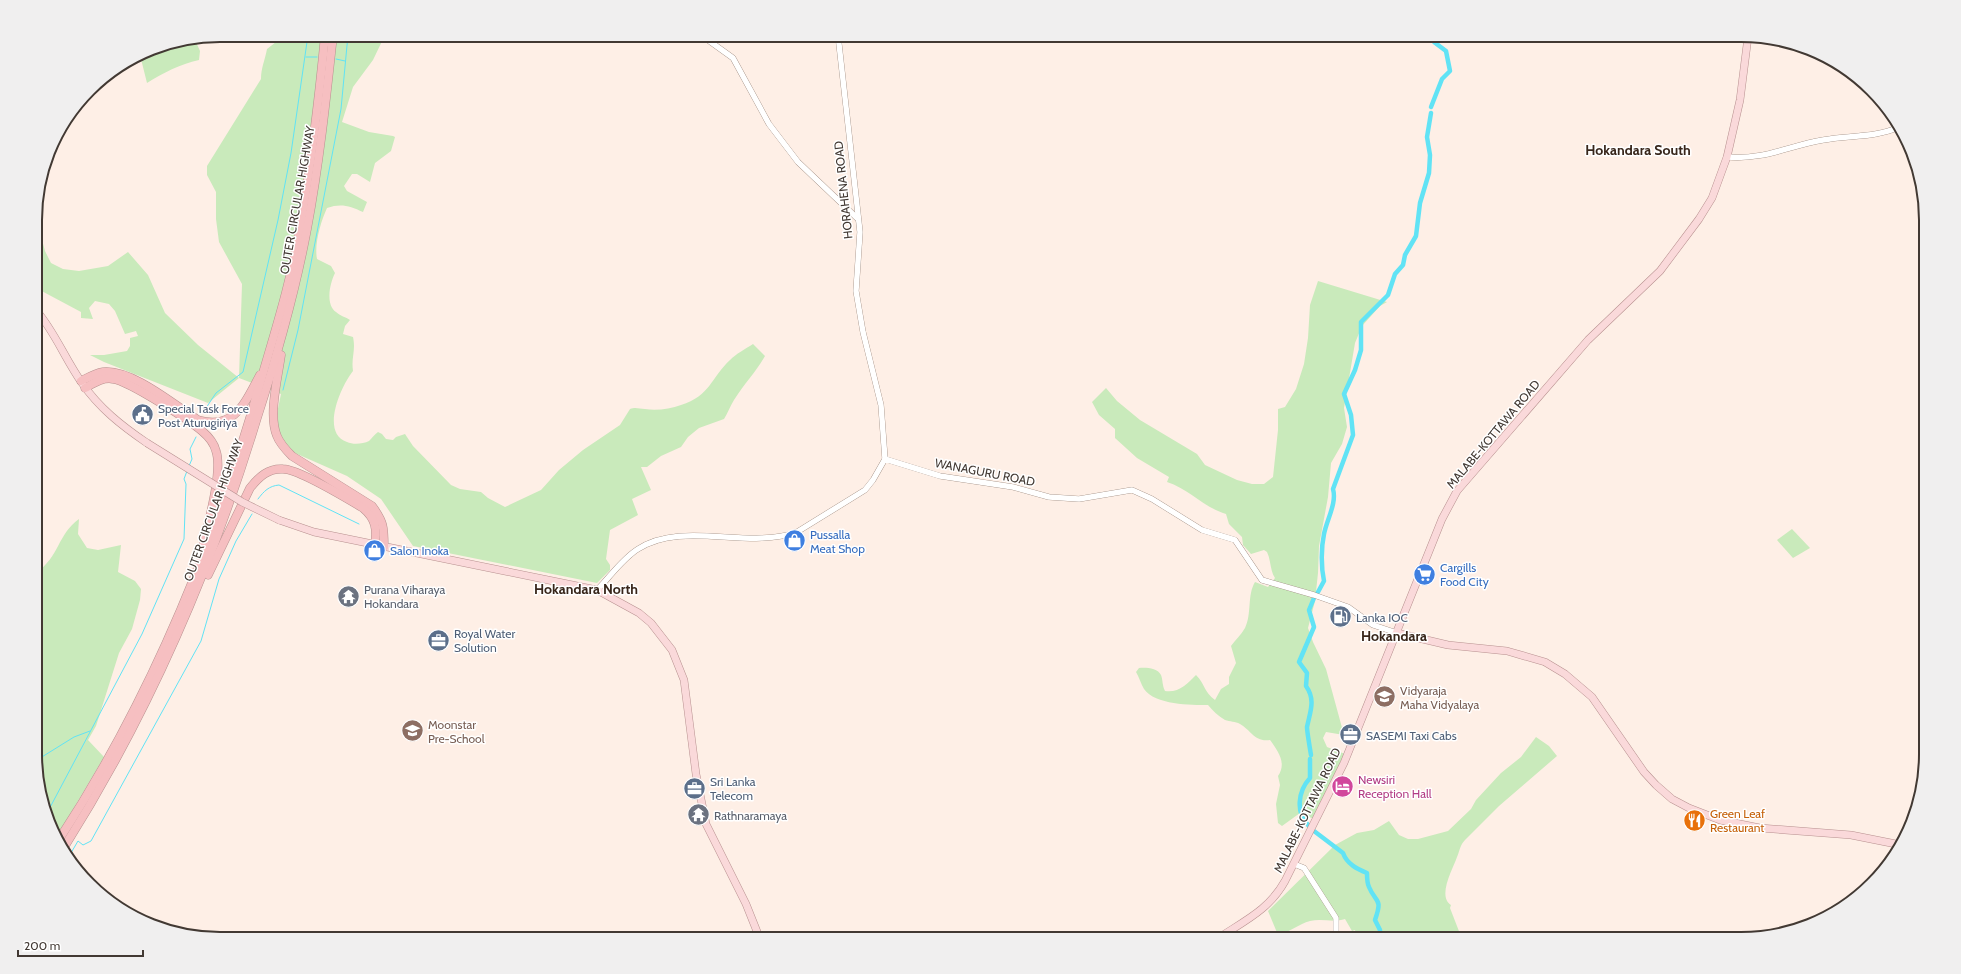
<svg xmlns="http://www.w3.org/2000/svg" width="1961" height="974" viewBox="0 0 1961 974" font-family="Cabin,sans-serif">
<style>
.green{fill:#c9eabb}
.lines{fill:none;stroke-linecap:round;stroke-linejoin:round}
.stream{stroke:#61e3f5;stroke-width:1}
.canal{stroke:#61e3f5;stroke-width:4.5}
.minor-casing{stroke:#8d776a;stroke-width:6}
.major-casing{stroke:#b7908f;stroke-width:8}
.highway-casing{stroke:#b7908f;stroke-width:9}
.minor{stroke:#fff;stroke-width:5.5}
.major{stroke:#fad9da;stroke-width:7}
.highway{stroke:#f6bfc1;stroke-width:8}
.major-bridge-casing{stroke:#b7908f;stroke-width:8;stroke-linecap:butt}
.major-bridge{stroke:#fad9da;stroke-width:7}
.labels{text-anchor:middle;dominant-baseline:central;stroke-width:3;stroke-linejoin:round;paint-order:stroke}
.street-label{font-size:12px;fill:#423933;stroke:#fff}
.service-label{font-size:12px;fill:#4e5e75;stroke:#fff;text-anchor:start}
.shop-label{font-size:12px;fill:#366cbe;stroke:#fff;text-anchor:start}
.worship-label{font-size:12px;fill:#5b616d;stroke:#fff;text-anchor:start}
.education-label{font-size:12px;fill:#785e54;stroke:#fff;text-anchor:start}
.hotel-label{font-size:12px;fill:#b23c85;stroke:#fff;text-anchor:start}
.food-label{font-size:12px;fill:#c56008;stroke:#fff;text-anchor:start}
.quarter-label{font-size:14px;font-weight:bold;fill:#38261b;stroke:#fff}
.rim{fill:none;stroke:#423933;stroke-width:2}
</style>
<rect width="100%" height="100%" fill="#feefe6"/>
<g class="green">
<path d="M273,35H385L373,60L353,87L342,122L369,132L393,136L395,137L391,151L375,163L370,182L357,174H352L344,186L347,191L367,202L363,212C350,206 341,203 327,208C321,221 314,244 317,259L331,266L335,273C330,283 325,304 336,312C340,316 346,317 350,320L345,326L343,334L353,337C356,351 351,357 353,371C341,386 320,433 347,442C353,445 363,444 369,441C372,438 374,435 378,432L382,434L386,439L393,440L396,437L405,434L413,446L451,485L460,489L481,492L488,498L505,507L541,490L559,470L583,450L620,425L630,409C636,407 639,409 645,409C656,411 670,409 681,405C710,396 711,378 730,360C736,354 745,349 753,344L765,356C756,372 744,384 734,400C730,406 728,413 724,419L699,428L688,437L681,447L661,456L647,467H641L651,490L632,499L638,515L610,530L606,559L610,565V570L597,583L413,546L381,499L347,476L279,446L276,418L281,394L239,378L208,403L104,362L90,355H104L127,351L130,346V338L138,336L136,331L125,334L115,311L109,304L95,301L89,308L93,319L81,318V312L36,288V207L37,221L45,251L51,263L63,269L79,271L108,266L128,252L148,275L165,313L198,345L239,378L242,284L219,242L216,219V192L207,175V166L261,79C261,68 265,60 267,49L276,42V36Z"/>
<path d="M195,40L200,51L199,60C180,64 163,73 147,83L140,55L149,49Z"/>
<path d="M1318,281L1387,302L1380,306L1362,326L1355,343L1344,408L1347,427L1342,444L1331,463L1328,497L1319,546L1318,573L1315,601L1308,628L1313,642L1326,669L1344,735L1326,732L1323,738L1327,747L1345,754L1314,819L1300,813L1282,826L1278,823L1276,804L1280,785L1278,776C1287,763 1278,751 1270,740C1254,742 1252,731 1240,724C1235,721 1230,722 1225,720C1218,716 1213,711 1208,705C1191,705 1155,705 1144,689C1141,684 1139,677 1136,672L1139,668C1145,667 1158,668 1161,675C1163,680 1162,685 1165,691C1179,693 1187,684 1196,675C1205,684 1204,692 1215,700L1221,689L1229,684V677L1236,663L1231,646C1235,640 1241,635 1245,628C1252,614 1247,595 1255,582L1268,587L1275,578C1270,571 1271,560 1267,552L1264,550L1251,554L1243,545L1242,537L1229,524L1226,514C1203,507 1189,489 1167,482L1169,477L1137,458L1115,438V429L1099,415L1092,402L1106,388L1117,401L1140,420L1197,454L1205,465L1237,480L1252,484H1264L1273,477L1278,430V409L1285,407L1296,389L1304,364L1308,338L1310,305Z"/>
<path d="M79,519L78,534L87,548L98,550L121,545L118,572L135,581L141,589L140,600L132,629L119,653L96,726L88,740L104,757L56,838L49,825L37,778L36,573C60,556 57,535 79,519Z"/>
<polygon points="1792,529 1810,548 1793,558 1777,540"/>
<path d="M1536,737L1549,746L1557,756L1499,806L1465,840C1460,845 1460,850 1457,857C1453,869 1437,896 1451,905L1450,908L1462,939H1357L1355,930L1352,931L1345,919C1333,923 1322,918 1310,921C1299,924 1290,932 1278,935L1268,911L1335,845L1357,833L1374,830L1389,821L1399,835L1408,839H1418L1448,831L1471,809L1476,800L1501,773L1521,757Z"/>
</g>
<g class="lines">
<g class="stream">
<polyline points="306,57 317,57"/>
<polyline points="336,59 345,61"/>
<polyline points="283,390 298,330 341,109 348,35"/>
<polyline points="206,408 216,393 243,372 278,220 291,153 308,35"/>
<polyline points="189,466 192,459 190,449 196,437"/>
<path d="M258,499C264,491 269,486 279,485L359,524"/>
<polyline points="37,760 74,737 90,731"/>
<polyline points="46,815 142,634 184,539 186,484 184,479 187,471"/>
<polyline points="68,858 78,841 83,845 91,841 201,641 219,579 236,541 252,514"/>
</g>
<g class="canal">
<polyline points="1431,107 1442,79 1450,71 1446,51 1434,42 1433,35"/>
<path d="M1318,592L1324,581C1321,567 1321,548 1324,534C1327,519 1337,503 1333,489L1353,435L1351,415L1344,394L1355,370L1361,350V322L1388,295L1395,274L1403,265L1405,255L1416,236L1420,203L1429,173L1430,155L1427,137L1431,113"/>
<path d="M1311,755C1310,749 1307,731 1307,727C1310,712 1316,700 1306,686L1307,673L1299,662L1314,627L1309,610L1314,598"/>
<path d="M1309,826C1295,813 1298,791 1310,778V759"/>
<path d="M1314,831L1343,853C1347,864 1357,869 1367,873C1367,877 1367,883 1369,887C1376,904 1383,897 1375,920L1380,930V939"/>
</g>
<defs>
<g id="minor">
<polyline points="701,35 733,58 769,124 798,162 858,219"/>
<polyline points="838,35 860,232 856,291 863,332 881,405 885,459"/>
<path d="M1727,157C1765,160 1788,146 1823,140C1849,135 1875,138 1899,127"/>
<path d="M597,590C610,577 622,559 638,549C683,520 748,550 797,532L865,490L873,480L885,459L940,476L1013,487L1049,497L1079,499L1132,490L1152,499L1202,530L1235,540L1262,580L1314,595L1348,607L1373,625L1397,633"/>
<polyline points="1294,864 1304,868 1336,918 1336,939"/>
</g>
<g id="major">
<path d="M36,310C55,332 65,359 82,383C99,408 122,426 147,443"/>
<polyline points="279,520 314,532 597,590 639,613 651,623 672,650 684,680 696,774 706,824 746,904 760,939"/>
<polyline points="1397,633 1448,645 1507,651 1545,662 1565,674 1592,697 1644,772 1656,785 1672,799 1689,808 1720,820 1760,828 1851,835 1901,845"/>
<path d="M1217,939C1244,921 1269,910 1285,881L1344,763L1442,519L1457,491L1588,340L1660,271L1699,219L1712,198L1727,157L1740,100L1748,37"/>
</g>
<g id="highway">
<path d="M281,355C278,377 268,415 277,436C280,444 286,450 292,456L372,506C384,522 384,528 384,547"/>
<path d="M81,381C87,378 96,373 103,372C132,369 174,405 198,420C235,431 245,402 260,375"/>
<path d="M85,388C94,383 103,377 113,379C129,381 189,420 202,431C208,436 214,443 216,451C223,471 208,524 203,546"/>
<path d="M208,575L250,488C259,477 268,468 283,469C298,469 348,499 363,508C376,519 377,529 375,545"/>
<path d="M58,841C152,698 217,538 263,373C277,325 292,277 300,227C311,164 319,99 325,35"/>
<path d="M63,849C148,715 211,570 257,418C277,356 295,293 307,229C319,165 326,100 333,35"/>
</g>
</defs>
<use href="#minor" class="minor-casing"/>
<use href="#major" class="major-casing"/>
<use href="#highway" class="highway-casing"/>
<use href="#minor" class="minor"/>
<use href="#major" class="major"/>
<use href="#highway" class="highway"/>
<defs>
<polyline id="major-bridge" points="147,443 242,502 279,520"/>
</defs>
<use href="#major-bridge" class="major-bridge-casing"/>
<use href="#major-bridge" class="major-bridge"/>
</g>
<defs>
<symbol id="civic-disc" viewBox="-11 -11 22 22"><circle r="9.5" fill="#5c6f8a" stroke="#fff"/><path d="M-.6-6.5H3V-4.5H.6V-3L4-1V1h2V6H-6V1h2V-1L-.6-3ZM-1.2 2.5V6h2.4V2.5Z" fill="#fff"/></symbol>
<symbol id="shop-disc" viewBox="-11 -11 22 22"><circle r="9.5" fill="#3f7fe0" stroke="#fff"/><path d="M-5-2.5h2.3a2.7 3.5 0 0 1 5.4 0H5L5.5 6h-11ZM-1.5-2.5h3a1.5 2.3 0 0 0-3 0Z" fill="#fff"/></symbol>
<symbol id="supermarket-disc" viewBox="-11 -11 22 22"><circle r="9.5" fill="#3f7fe0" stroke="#fff"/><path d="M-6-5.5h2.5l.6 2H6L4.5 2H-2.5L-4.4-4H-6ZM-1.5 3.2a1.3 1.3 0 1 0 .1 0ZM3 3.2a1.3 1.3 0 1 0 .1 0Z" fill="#fff"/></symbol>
<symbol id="temple-disc" viewBox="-11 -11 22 22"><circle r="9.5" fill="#6b7280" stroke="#fff"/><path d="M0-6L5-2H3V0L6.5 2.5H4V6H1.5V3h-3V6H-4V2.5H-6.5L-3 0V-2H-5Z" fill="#fff"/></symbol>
<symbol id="fuel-disc" viewBox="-11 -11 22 22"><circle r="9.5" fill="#5c6f8a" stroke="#fff"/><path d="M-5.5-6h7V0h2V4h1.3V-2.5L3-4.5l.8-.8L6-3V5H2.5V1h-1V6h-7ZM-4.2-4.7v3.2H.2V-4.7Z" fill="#fff"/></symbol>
<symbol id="office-disc" viewBox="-11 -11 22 22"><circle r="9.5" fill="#5c6f8a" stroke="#fff"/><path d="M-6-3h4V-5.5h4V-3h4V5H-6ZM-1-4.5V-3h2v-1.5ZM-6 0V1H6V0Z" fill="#fff"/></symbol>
<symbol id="school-disc" viewBox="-11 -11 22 22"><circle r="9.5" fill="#8d6e63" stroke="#fff"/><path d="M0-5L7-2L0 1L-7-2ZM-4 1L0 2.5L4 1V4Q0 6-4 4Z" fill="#fff"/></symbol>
<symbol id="hotel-disc" viewBox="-11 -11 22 22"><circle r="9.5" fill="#d1479c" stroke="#fff"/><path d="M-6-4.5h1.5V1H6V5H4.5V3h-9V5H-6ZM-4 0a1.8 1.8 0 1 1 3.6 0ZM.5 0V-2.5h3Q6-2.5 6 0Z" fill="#fff"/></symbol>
<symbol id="restaurant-disc" viewBox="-11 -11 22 22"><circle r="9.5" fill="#e8710a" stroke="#fff"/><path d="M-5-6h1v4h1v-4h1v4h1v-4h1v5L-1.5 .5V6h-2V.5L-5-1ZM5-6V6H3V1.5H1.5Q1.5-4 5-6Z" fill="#fff"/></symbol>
</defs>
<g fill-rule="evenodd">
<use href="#civic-disc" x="130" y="402" width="25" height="25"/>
<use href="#shop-disc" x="782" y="528" width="25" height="25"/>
<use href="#shop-disc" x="362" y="538" width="25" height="25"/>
<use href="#supermarket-disc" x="1412" y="562" width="25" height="25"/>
<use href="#temple-disc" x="336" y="584" width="25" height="25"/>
<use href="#fuel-disc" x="1328" y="604" width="25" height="25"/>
<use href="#office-disc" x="426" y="628" width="25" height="25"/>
<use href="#school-disc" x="1372" y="684" width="25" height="25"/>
<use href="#school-disc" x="400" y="718" width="25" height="25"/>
<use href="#office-disc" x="1338" y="722" width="25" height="25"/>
<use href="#hotel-disc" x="1330" y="774" width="25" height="25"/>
<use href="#office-disc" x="682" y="776" width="25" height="25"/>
<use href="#temple-disc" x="686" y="802" width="25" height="25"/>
<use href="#restaurant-disc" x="1682" y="808" width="25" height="25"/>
</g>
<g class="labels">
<g class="street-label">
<text transform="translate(843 190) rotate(-96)">HORAHENA ROAD</text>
<text transform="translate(297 200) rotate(-80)">OUTER CIRCULAR HIGHWAY</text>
<text transform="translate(1493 434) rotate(-50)">MALABE-KOTTAWA ROAD</text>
<text transform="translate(985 472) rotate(11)">WANAGURU ROAD</text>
<text transform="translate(213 510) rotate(-70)">OUTER CIRCULAR HIGHWAY</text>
<text transform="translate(1307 810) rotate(-64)">MALABE-KOTTAWA ROAD</text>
</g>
<g class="service-label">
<text x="158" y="408">Special Task Force<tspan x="158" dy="14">Post Aturugiriya</tspan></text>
<text x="1356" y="617">Lanka IOC</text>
<text x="454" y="633">Royal Water<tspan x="454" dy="14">Solution</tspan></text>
<text x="1366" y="735">SASEMI Taxi Cabs</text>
<text x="710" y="781">Sri Lanka<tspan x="710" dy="14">Telecom</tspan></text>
</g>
<g class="shop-label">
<text x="810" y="534">Pussalla<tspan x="810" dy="14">Meat Shop</tspan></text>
<text x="390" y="550">Salon Inoka</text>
<text x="1440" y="567">Cargills<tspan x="1440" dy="14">Food City</tspan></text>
</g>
<g class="worship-label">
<text x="364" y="589">Purana Viharaya<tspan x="364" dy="14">Hokandara</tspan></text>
<text x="714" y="815">Rathnaramaya</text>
</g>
<g class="education-label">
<text x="1400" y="690">Vidyaraja<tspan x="1400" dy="14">Maha Vidyalaya</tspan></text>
<text x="428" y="724">Moonstar<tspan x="428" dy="14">Pre-School</tspan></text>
</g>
<g class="hotel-label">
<text x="1358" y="779">Newsiri<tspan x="1358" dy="14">Reception Hall</tspan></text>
</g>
<g class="food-label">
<text x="1710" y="813">Green Leaf<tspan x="1710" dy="14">Restaurant</tspan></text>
</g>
<g class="quarter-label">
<text x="1638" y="150">Hokandara South</text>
<text x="586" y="589">Hokandara North</text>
<text x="1394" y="636">Hokandara</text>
</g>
</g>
<path d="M0 0H1961V974H0ZM220 42H1741A178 178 0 0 1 1919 220V754A178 178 0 0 1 1741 932H220A178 178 0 0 1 42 754V220A178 178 0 0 1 220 42Z" fill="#f0efef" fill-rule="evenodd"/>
<path class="rim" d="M220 42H1741A178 178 0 0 1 1919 220V754A178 178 0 0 1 1741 932H220A178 178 0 0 1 42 754V220A178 178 0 0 1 220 42Z"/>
<path d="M18 950v6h125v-6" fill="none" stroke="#423933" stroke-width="2"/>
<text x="24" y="950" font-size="12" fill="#423933" stroke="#ffffff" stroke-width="3" paint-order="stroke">200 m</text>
</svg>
